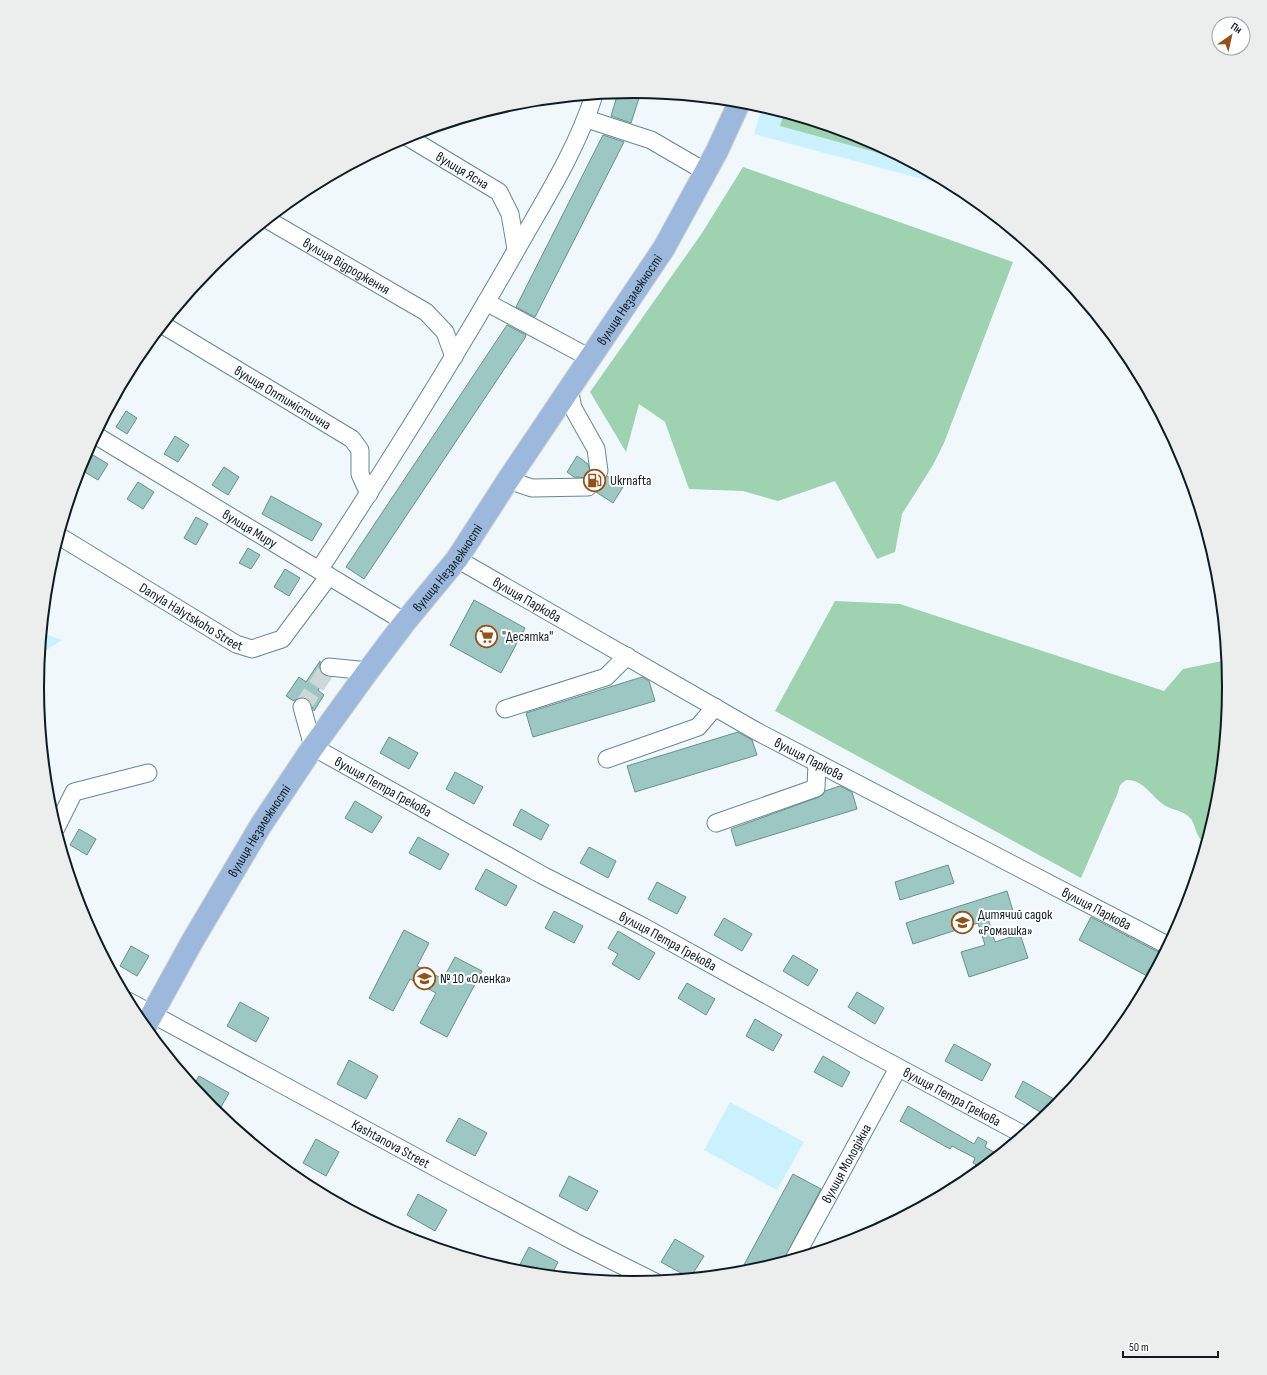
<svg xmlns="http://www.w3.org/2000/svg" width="1267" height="1375" viewBox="0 0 1267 1375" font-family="'Sofia Sans Condensed',sans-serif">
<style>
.built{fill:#cbf1ff}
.green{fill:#9fd2b1}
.building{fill:#9dc7c3;stroke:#68908d}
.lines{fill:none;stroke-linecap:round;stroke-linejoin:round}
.minor-tunnel{stroke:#ced7da;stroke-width:17;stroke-dasharray:17 8;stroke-linecap:butt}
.minor-casing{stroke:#648895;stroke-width:19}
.major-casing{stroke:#cfd2d3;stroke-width:24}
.minor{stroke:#fff;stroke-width:17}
.major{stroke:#9cb8dd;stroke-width:22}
.labels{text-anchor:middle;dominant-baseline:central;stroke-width:4;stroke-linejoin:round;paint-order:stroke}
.street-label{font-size:14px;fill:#0e1c21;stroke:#fff}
.poi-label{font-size:14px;fill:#0e1c21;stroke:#fff;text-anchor:start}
.rim{fill:none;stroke:#0e1c21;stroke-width:2}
</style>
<rect width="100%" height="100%" fill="#f0f8fb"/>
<g class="built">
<polygon points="762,106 862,136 960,189 754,134"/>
<polygon points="42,633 62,640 40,654"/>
<polygon points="730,1102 804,1142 777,1190 704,1150"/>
</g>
<g class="green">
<polygon points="784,113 862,136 908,161 780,126"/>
<polygon points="743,167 1013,262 944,443 933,465 902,514 895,552 877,559 835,481 778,501 743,491 689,489 665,422 639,404 626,452 590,392 702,233"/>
<path d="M835,601L900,604L1164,691L1183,669L1227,660L1230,688L1218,804L1207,841H1202C1195,834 1196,826 1191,819C1182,809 1173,811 1164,805C1151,796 1143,779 1126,780L1120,785L1117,795L1081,878L775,711Z"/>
</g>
<g class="building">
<polygon points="636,91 641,92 631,123 611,116 618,93"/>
<polygon points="603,135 624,142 535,317 516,307"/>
<polygon points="507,325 526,335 525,338 364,579 346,567"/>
<polygon points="126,411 137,418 127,434 116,427"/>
<polygon points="175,436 189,445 178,462 164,454"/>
<polygon points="93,455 108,464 98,480 83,471"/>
<polygon points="577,456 588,464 592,478 574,477 567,472"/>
<polygon points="224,467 239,477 228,495 212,485"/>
<polygon points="607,476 623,487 613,503 596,492 598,486 594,480 601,481"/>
<polygon points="138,482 154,492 143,509 127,499"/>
<polygon points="271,496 322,524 312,541 262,514"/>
<polygon points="196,517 208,524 196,545 184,538"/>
<polygon points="248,548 260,555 251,569 239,563"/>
<polygon points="285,569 300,578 289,596 274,587"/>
<polygon points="474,600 525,628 501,673 450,645"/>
<polygon points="320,661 320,671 327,676 318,690 324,695 314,711 309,700 300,697 294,701 286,696 299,677 306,682"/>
<polygon points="642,677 649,681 655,701 533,737 526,713"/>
<polygon points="738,732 752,740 757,755 635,792 627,766"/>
<polygon points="389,737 418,753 409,769 380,753"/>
<polygon points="455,772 483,787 474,804 446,789"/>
<polygon points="840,786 852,792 857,809 736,846 731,829 819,797 825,791"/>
<polygon points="355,801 382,817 372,833 345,818"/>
<polygon points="521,809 549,825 541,840 513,825"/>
<polygon points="79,829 96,839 87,855 70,845"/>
<polygon points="418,837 449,854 440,870 409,853"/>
<polygon points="589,847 616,861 608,878 580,863"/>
<polygon points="948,865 954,883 900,900 895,882"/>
<polygon points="486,869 517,886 506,906 475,889"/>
<polygon points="657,882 686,897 677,914 648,899"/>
<polygon points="1007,891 1013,911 988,919 995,942 1020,934 1028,958 969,977 961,952 985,945 978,923 913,944 906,923"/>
<polygon points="554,911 583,926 574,943 545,928"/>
<polygon points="1091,917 1164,955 1151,978 1079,940"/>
<polygon points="724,918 752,934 742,951 714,935"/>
<polygon points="404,930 429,943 417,966 443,979 455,957 482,971 447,1037 420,1023 436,993 410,979 393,1011 369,998"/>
<polygon points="618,931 655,953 639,980 612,964 618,954 608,948"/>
<polygon points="131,946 149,956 137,976 120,966"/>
<polygon points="793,955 818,970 808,986 783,971"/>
<polygon points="687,983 715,999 706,1015 678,998"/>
<polygon points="857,992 884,1008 875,1024 848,1007"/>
<polygon points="240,1002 269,1018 256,1042 227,1026"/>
<polygon points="755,1019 782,1035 773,1051 746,1036"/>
<polygon points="954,1044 991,1064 982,1081 945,1061"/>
<polygon points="823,1056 850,1072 842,1087 814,1072"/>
<polygon points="349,1060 378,1076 366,1099 337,1084"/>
<polygon points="199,1076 229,1093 217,1114 193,1087"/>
<polygon points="1023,1081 1059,1102 1055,1110 1047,1116 1015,1097"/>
<polygon points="908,1106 974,1144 978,1137 987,1142 985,1147 999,1155 983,1169 973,1163 975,1158 952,1146 950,1149 900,1121"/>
<polygon points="459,1118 487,1133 475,1156 446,1141"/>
<polygon points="316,1139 339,1152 326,1176 303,1163"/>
<polygon points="793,1174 821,1189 782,1263 750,1273 739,1274"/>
<polygon points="569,1176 598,1191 587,1211 559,1196"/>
<polygon points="418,1194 447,1210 435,1231 407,1215"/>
<polygon points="675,1239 704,1256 690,1278 661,1262"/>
<polygon points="529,1247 558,1262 551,1276 516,1272"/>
</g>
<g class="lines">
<polyline class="minor-tunnel" points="302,707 329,667"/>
<defs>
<g id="minor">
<polyline points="587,119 651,140 706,172"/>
<path id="s1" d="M406,136L499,192L510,214L516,249"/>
<path id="s2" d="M268,220L426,312L445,332L454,357"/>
<polyline points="486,302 590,358"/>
<path id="s3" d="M163,325L352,439L360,450V474L369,494"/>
<polyline points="569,389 573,408 596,449 599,471"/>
<path id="s4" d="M95,435L405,622"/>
<polyline points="508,480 532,488 588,487"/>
<path id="s5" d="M59,536L236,644L252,649L282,639L329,576"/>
<path id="s6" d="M457,559L756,731L1169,946"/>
<path d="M319,570C387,466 453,361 514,254C543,202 576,152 594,95"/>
<polyline points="329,667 368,671"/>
<path id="s7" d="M302,707L313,747L542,875L642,926L864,1049L1024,1135"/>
<polyline points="505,709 606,677 627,656"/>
<polyline points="607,759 698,727 715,707"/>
<polyline points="716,823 816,788 817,763"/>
<polyline points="56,828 74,792 148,773"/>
<path id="s8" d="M128,1001L451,1176L575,1242L655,1282"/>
<path id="s9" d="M794,1259L898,1068"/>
</g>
<g id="major">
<path id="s10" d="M145,1027L193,940L261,825L313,747L368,671L405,622L457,559L508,480L664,248L717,151L740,101"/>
</g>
</defs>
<use href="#minor" class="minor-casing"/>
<use href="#major" class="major-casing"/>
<use href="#minor" class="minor"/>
<use href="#major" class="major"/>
</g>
<defs>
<symbol id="fuel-ring" viewBox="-11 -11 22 22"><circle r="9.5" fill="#fff" stroke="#92531b" stroke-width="1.5"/><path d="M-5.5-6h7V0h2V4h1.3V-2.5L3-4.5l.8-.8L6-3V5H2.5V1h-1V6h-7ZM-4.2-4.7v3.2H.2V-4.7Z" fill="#92531b"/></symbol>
<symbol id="supermarket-ring" viewBox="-11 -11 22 22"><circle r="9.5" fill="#fff" stroke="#92531b" stroke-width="1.5"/><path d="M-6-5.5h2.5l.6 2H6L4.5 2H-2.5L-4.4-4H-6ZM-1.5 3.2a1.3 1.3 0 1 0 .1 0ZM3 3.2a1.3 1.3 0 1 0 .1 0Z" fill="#92531b"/></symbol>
<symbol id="school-ring" viewBox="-11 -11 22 22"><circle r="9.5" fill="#fff" stroke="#92531b" stroke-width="1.5"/><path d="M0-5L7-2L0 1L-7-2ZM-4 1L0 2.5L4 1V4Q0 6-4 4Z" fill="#92531b"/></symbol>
</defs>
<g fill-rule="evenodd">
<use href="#fuel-ring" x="582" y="468" width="25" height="25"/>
<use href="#supermarket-ring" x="474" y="624" width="25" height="25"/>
<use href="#school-ring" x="950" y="910" width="25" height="25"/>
<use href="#school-ring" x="412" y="966" width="25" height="25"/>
</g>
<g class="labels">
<g class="street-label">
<text stroke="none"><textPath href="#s1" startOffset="66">вулиця Ясна</textPath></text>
<text stroke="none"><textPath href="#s2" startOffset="91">вулиця Відродження</textPath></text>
<text stroke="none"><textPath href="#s10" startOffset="875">вулиця Незалежності</textPath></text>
<text stroke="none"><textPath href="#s3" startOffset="140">вулиця Оптимістична</textPath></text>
<text stroke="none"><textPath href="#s4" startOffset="181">вулиця Миру</textPath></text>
<text stroke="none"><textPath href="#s10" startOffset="551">вулиця Незалежності</textPath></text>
<text stroke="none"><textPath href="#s6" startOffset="81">вулиця Паркова</textPath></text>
<text stroke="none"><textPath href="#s5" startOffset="155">Danyla Halytskoho Street</textPath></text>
<text stroke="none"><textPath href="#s6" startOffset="405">вулиця Паркова</textPath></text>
<text stroke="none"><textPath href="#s7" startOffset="122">вулиця Петра Грекова</textPath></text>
<text stroke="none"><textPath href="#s10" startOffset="227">вулиця Незалежності</textPath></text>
<text stroke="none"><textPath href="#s6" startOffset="729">вулиця Паркова</textPath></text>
<text stroke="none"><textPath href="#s7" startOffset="446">вулиця Петра Грекова</textPath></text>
<text stroke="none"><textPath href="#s7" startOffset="770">вулиця Петра Грекова</textPath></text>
<text stroke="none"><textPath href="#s8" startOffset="299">Kashtanova Street</textPath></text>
<text stroke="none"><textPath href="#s9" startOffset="109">вулиця Молодіжна</textPath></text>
</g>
<g class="poi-label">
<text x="610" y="480">Ukrnafta</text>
<text x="502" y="636">"Десятка"</text>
<text x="978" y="914">Дитячий садок<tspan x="978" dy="16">«Ромашка»</tspan></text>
<text x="440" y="978">№ 10 «Оленка»</text>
</g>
</g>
<path d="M0 0H1267V1375H0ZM44 687a589 589 0 1 1 1178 0a589 589 0 1 1-1178 0Z" fill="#eceded" fill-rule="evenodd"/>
<path class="rim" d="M44 687a589 589 0 1 1 1178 0a589 589 0 1 1-1178 0Z"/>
<g transform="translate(1231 36) rotate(34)"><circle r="19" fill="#ffffff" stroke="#9fa4a6"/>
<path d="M0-3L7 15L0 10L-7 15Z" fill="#92531b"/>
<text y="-6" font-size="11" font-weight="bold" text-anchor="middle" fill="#0e1c21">Пн</text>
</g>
<path d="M1123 1351v6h95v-6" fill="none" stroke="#0e1c21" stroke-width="2"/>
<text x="1129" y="1351" font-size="12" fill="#0e1c21" stroke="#ffffff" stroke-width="3" paint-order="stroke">50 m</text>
</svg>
